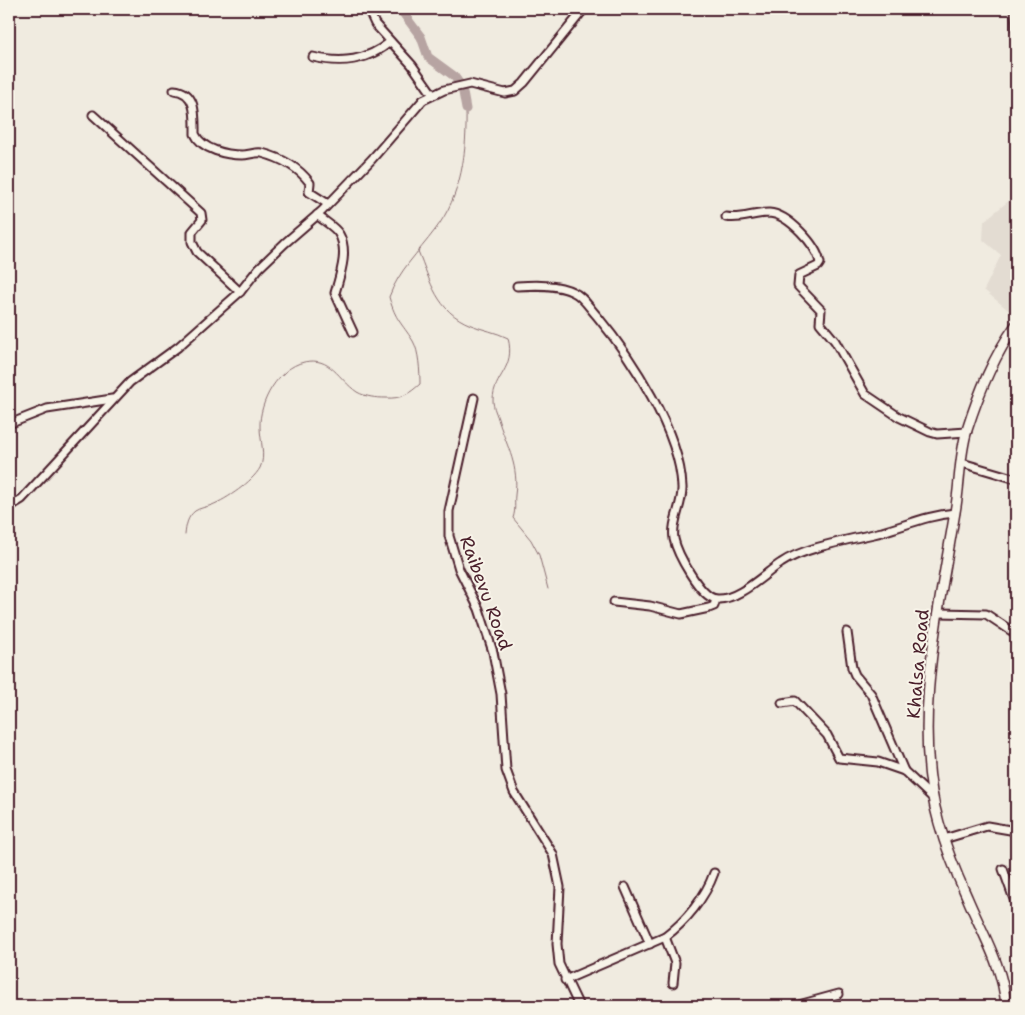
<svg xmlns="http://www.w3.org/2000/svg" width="1025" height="1015" viewBox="0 0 1025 1015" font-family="'Shantell Sans',sans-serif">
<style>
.built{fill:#e3dcd2}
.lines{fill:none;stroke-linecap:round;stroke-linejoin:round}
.stream{stroke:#8b6f72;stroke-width:1}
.river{stroke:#b7a4a2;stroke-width:9}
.minor-casing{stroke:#4a1f2b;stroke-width:11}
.major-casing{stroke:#4a1f2b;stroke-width:12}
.minor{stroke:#f7f3e8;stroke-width:7}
.major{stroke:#f7f3e8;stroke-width:9}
.labels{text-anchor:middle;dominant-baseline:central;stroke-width:4;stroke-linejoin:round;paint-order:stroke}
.street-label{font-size:18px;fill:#4a1f2b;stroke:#f7f3e8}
</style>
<rect width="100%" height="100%" fill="#f0ebe0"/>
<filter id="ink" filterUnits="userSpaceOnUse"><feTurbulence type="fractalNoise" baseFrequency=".02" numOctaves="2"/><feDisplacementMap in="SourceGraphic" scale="10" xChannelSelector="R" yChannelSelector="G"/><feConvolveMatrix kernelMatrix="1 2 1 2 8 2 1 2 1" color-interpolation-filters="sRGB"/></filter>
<g filter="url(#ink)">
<polygon class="built" points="1016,195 1016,311 1013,314 984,290 1001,255 983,240 984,221"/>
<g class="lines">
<g class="stream">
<path d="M418,251C431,282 436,311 471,325C483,330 496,332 508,338C516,369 493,376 493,400C493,408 497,414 499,422C508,449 519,466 515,495C514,504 516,509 513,518L531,540L539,555L548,589"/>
<path d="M185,535C186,526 187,517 195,511C199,508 207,507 212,505C227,499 252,482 260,468C266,456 260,440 260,427C259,402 278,368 304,362C331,356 338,379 357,392C366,397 376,398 386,398C401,399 409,394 420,384C420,372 419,351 413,341C401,322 396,321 389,297C399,270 418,253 435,230C462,195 467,152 466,109"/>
</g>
<polyline class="river" points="400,9 421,37 428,57 454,76 462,87 466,109"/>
<defs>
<g id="minor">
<polyline points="368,9 375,24 412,65 433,95"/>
<polyline points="1015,9 1016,29"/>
<path d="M313,57C342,64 367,61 390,42"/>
<path d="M174,90C197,92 195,116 195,134C202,150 227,155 242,155C249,155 255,152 262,153C281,158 299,168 310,183L309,192L328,204"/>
<polyline points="93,115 201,213 202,220 192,232 192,242 197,252 240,292"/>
<path d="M317,215C324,221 335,227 339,234C349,251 340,275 335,293L353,332"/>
<path d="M726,217C740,220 754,213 769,213C788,214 817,245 820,263L818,266L799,275L798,286L821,310L820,323L835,341L865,394L899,417L930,432L937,434L967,432"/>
<path d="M517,286C534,285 558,284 573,292C583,296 590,309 597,316C631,357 680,432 682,487C683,505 671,521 674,539C677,553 700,597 716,599C738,601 764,574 781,563C804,547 854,539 882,532C907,525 928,515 955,513"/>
<polyline points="474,398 449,511 449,536 459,569 479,609 493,652 501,694 506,770 514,792 553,854 560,887 557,944 559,964 579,1006"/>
<polyline points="9,424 47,409 112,399"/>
<polyline points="962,463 1016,479"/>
<polyline points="9,507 22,499 130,382 178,347 240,292 259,268 285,243 322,211 372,159 423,100 444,90 470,84 505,93 515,91 524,83 584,9"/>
<polyline points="614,602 650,606 681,614 709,608 714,606 716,599"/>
<polyline points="939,613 986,614 1016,634"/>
<polyline points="847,632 852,668 855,675 871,694 904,771"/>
<polyline points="782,703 795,701 827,735 839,758 878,762 904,771 933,798"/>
<polyline points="944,839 987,826 1016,831"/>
<polyline points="1003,869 1016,905"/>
<polyline points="625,887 650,944"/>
<polyline points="665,937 675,963 673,983"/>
<path d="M565,980L665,937C686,921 705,898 714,873"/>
<polyline points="795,1006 839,994"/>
</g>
<path id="major" d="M1006,1006C1003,966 982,933 967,897C956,873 946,848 939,823C911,727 939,609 955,512C960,486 959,456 967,430C979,392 993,357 1016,325"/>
</defs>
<use href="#minor" class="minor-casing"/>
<use href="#major" class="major-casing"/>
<use href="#minor" class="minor"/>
<use href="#major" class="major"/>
</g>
</g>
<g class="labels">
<g class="street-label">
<text transform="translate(486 593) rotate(70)">Raibevu Road</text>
<text transform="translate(918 664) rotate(-85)">Khalsa Road</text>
</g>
</g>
<rect width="1025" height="1015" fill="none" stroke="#f7f3e8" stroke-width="30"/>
<rect x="15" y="15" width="995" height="985" fill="none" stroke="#4a1f2b" stroke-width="2" filter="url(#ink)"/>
</svg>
